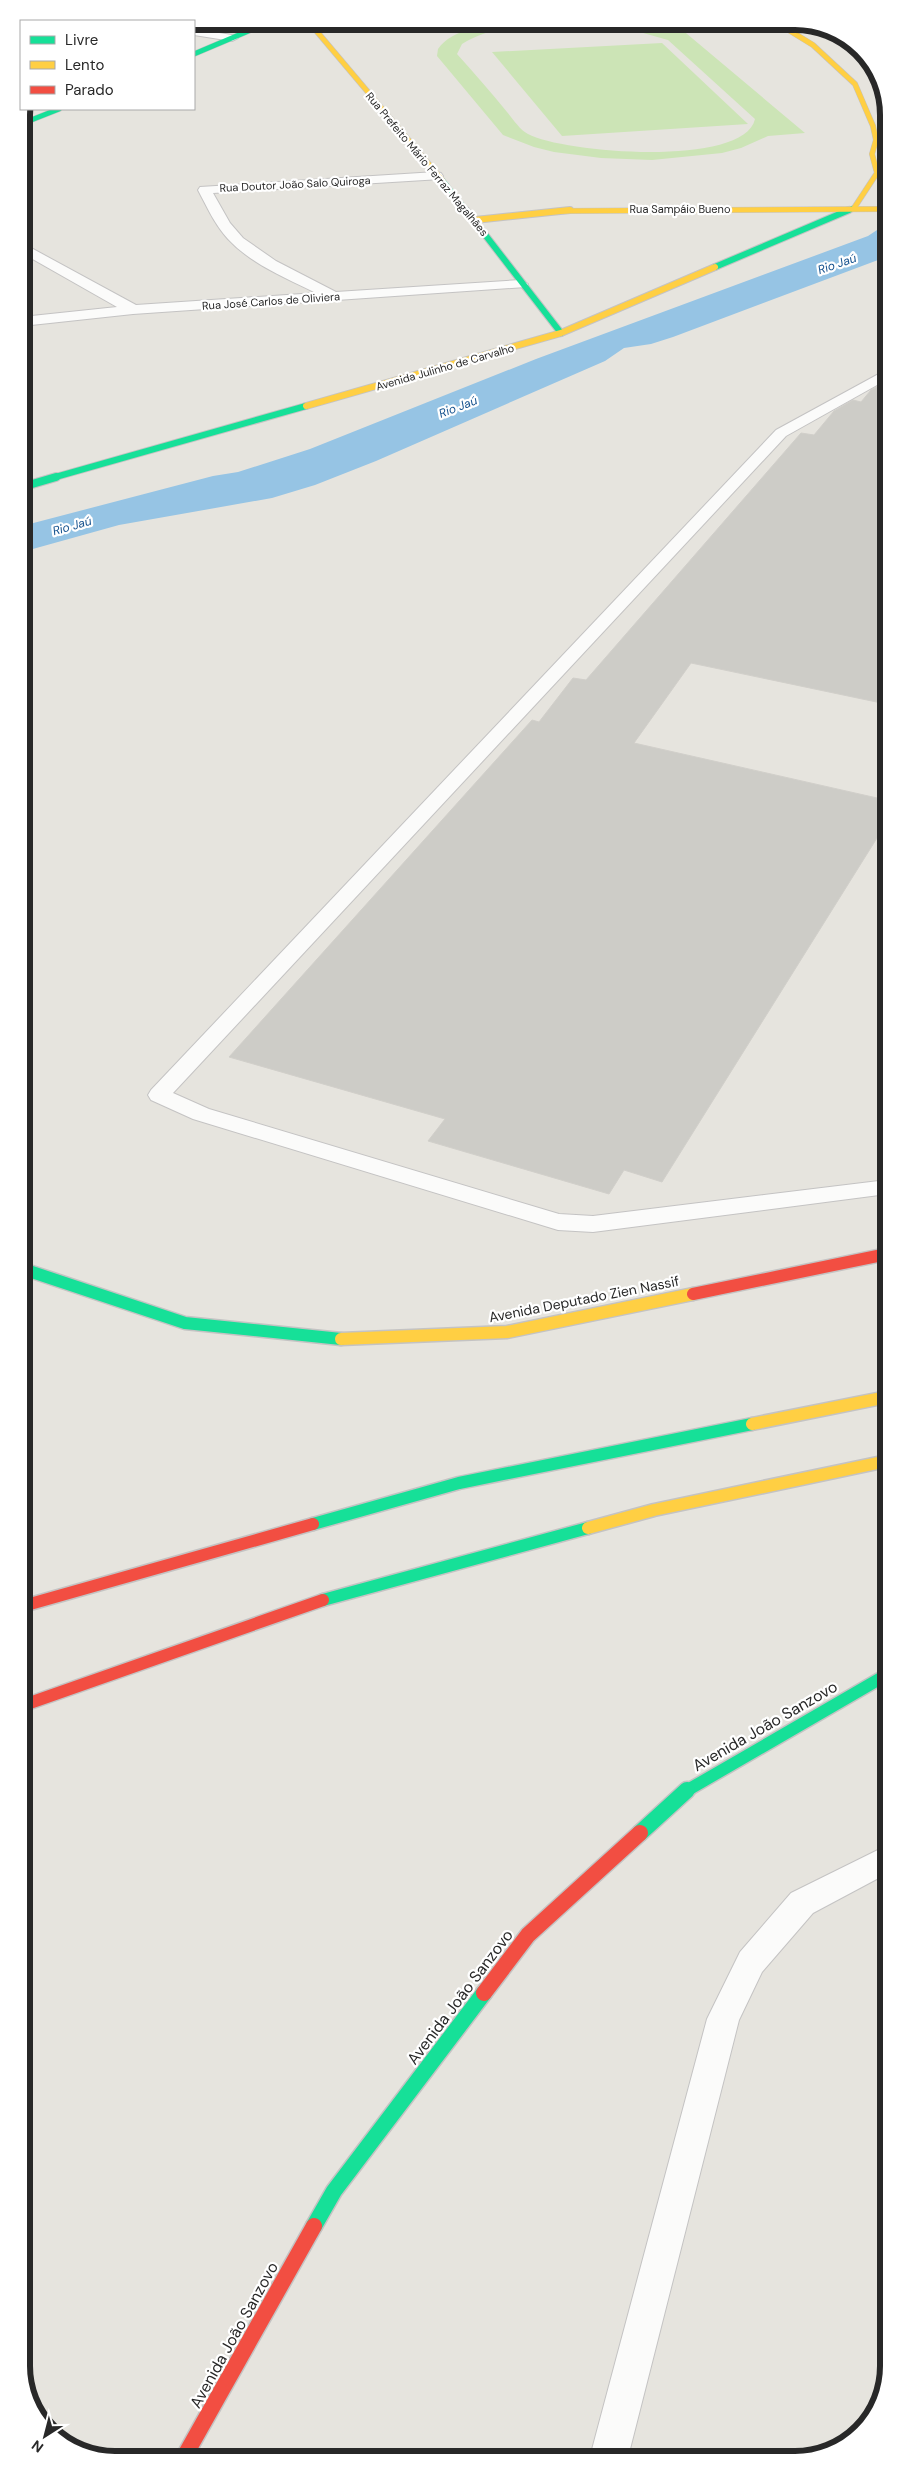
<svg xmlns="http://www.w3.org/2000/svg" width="910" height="2481" viewBox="0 0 910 2481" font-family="'DM Sans',sans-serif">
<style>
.pitch{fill:#cce4b6;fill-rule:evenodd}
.water{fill:#96c4e4}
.building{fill:#cdccc7;stroke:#d1cfca}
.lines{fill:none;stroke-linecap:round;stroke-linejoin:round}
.lane-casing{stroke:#c4c3c3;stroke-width:2}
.street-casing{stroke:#c4c3c3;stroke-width:2}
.fast-far4-casing{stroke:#c4c3c3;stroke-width:6}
.fast-far3-casing{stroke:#c4c3c3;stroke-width:8}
.fast-far2-casing{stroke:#c4c3c3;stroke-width:10}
.fast-far1-casing{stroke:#c4c3c3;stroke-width:15}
.fast-casing{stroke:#c4c3c3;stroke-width:19}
.slow-far2-casing{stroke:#c4c3c3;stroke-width:6}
.slow-far1-casing{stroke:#c4c3c3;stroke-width:8}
.slow-casing{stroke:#c4c3c3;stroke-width:15}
.jam-far1-casing{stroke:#c4c3c3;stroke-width:15}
.jam-casing{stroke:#c4c3c3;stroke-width:19}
.lane{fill:#fbfbfa;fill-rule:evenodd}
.street{fill:#fbfbfa;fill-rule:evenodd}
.fast-far4{stroke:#16e098;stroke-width:5}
.fast-far3{stroke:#16e098;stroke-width:6}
.fast-far2{stroke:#16e098;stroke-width:8}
.fast-far1{stroke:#16e098;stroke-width:12}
.fast{stroke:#16e098;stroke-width:16}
.slow-far2{stroke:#ffcf43;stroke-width:5}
.slow-far1{stroke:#ffcf43;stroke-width:6}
.slow{stroke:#ffcf43;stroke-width:12}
.jam-far1{stroke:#f24e42;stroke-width:12}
.jam{stroke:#f24e42;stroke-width:16}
.labels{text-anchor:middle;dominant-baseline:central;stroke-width:4.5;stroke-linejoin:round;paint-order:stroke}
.far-street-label{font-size:11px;fill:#282828;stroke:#fff}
.far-water-label{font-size:12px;font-style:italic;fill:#15528e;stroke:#fff}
.street-label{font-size:14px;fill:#282828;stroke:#fff}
.near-street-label{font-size:16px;fill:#282828;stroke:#fff}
.rim{fill:none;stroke:#282828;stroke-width:6}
</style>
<rect width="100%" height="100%" fill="#e6e4de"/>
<g class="pitch">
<path d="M512,21H618L641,25L674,23L805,133L768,136L741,148L722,153L652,160L601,158L554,152L534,147L503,135L437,56L438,49C453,28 488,25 512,21ZM577,24L629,29L668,40L755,119C744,168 563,153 528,134C520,130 513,119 507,112C491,92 474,73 457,54L462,44C495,23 539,24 577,24Z"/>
<polygon points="662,43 748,124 562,136 492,52"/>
</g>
<polygon class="water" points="886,224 886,257 673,337 651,344 624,348 605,361 376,461 315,485 272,498 119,525 22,552 22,526 213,476 238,472 310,449 536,359 868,236"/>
<polygon class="building" points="886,382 886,704 691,663 634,743 886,800 887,822 662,1182 624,1170 609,1194 428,1141 445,1119 229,1057 532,720 539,722 573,678 586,680 801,433 814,435 834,411 853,400 861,402 871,390"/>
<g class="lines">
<defs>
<g id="lane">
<polygon points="886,370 886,380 786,436 173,1093 209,1109 559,1214 593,1216 887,1180 887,1194 593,1232 558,1230 193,1119 151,1100 148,1095 151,1090 776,430"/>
<polygon points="888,1845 888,1873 813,1913 762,1972 739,2020 628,2457 590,2457 707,2019 740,1952 791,1893"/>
</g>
<g id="street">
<polygon points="194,29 232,35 238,38 232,41 194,35"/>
<path d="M436,172L441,173L443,176L441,179L213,193L230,223L243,238L276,261L336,292L521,280L528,284L526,287L133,314L22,326V317L117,307L22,253V243L136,305L316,293C286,278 251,264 228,239C215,225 207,207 198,190L200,187Z"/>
</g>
<g id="fast-far4">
<polyline points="194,54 272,21"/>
<polyline points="21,124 59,109"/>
<polyline points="443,181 467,211"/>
<polyline points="846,211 854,208"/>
</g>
<g id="fast-far3">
<polyline points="466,210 561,333"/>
<polyline points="715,267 849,210"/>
<polyline points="52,478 306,406"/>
</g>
<polyline id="fast-far2" points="22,487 56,477"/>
<g id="fast-far1">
<polyline points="23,1269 185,1323 341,1339"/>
<polyline points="313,1524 459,1483 752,1424"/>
<polyline points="323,1600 588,1528"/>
<polyline points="686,1791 888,1674"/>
</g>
<g id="fast">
<polyline points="640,1833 687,1790"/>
<polyline points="314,2226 334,2191 484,1993"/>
</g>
<g id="slow-far2">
<polyline points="308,21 443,181"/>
<polyline points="774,21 813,45 855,84 873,126 876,140 872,154 877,173 854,208"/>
<polyline points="558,211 886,209"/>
</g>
<g id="slow-far1">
<polyline points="475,220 570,210"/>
<polyline points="306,406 561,333 715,267"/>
</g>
<g id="slow">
<polyline points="341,1339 507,1332 693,1294"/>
<polyline points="752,1424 887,1397"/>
<polyline points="588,1528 654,1510 887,1461"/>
</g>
<g id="jam-far1">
<polyline points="693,1294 887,1254"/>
<polyline points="23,1606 313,1524"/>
<polyline points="24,1705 323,1600"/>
</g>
<g id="jam">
<polyline points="484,1993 528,1935 640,1833"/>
<polyline points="183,2459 314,2226"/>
</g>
</defs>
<use href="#lane" class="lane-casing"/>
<use href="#street" class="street-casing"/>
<use href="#fast-far4" class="fast-far4-casing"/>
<use href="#fast-far3" class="fast-far3-casing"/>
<use href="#fast-far2" class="fast-far2-casing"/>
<use href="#fast-far1" class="fast-far1-casing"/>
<use href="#fast" class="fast-casing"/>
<use href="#slow-far2" class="slow-far2-casing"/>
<use href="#slow-far1" class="slow-far1-casing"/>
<use href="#slow" class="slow-casing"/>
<use href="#jam-far1" class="jam-far1-casing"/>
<use href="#jam" class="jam-casing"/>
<use href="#lane" class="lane"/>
<use href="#street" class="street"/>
<use href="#fast-far4" class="fast-far4"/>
<use href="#fast-far3" class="fast-far3"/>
<use href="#fast-far2" class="fast-far2"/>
<use href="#fast-far1" class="fast-far1"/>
<use href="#fast" class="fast"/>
<use href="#slow-far2" class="slow-far2"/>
<use href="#slow-far1" class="slow-far1"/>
<use href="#slow" class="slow"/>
<use href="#jam-far1" class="jam-far1"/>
<use href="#jam" class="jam"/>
</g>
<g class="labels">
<g class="far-street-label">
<text transform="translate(427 164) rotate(50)">Rua Prefeito Mário Ferraz Magalhães</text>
<text transform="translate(295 184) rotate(-3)">Rua Doutor João Salo Quiroga</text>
<text x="680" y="209">Rua Sampáio Bueno</text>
<text transform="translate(271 301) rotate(-4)">Rua José Carlos de Oliviera</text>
<text transform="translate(445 367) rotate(-16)">Avenida Julinho de Carvalho</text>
</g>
<g class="far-water-label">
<text transform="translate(837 264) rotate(-19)">Rio Jaú</text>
<text transform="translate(458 407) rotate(-21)">Rio Jaú</text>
<text transform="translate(72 526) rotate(-16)">Rio Jaú</text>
</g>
<g class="street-label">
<text transform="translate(584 1299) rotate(-11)">Avenida Deputado Zien Nassif</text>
</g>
<g class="near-street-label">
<text transform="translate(765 1726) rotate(-30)">Avenida João Sanzovo</text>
<text transform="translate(460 1997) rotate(-53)">Avenida João Sanzovo</text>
<text transform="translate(234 2335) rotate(-61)">Avenida João Sanzovo</text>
</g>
</g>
<path d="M0 0H910V2481H0ZM115 30H795A85 85 0 0 1 880 115V2366A85 85 0 0 1 795 2451H115A85 85 0 0 1 30 2366V115A85 85 0 0 1 115 30Z" fill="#fff" fill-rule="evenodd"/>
<path class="rim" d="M115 30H795A85 85 0 0 1 880 115V2366A85 85 0 0 1 795 2451H115A85 85 0 0 1 30 2366V115A85 85 0 0 1 115 30Z"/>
<rect x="20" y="20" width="175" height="90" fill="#ffffff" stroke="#a9a9a9"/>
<rect x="30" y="36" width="25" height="8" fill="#16e098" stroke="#a9a9a9"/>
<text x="65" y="45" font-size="15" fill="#282828">Livre</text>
<rect x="30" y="61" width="25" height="8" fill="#ffcf43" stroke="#a9a9a9"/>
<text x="65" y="70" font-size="15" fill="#282828">Lento</text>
<rect x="30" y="86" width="25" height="8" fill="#f24e42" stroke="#a9a9a9"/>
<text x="65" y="95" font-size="15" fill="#282828">Parado</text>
<g transform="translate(45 2436) rotate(216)" stroke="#ffffff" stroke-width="4" paint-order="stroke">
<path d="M0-4L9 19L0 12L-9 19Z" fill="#282828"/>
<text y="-8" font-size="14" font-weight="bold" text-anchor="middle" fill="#282828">N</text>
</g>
</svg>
